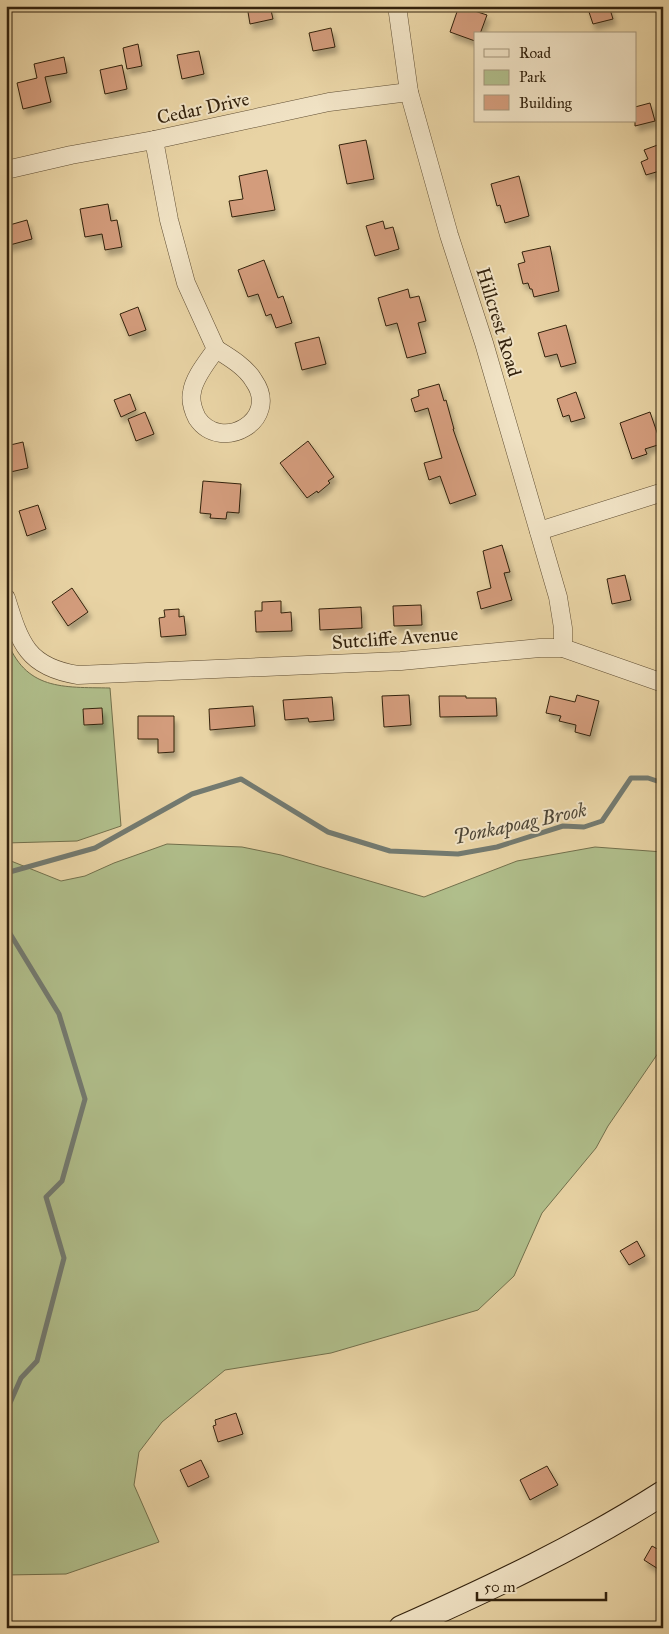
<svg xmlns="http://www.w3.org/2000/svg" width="669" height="1634" viewBox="0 0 669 1634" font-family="'IM FELL Great Primer',serif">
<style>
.green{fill:#b0be8b;stroke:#72704c}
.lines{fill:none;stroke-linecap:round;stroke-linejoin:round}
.stream{stroke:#737a70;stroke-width:5}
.building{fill:#d39c7b;stroke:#33220d;filter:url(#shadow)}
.minor-casing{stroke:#604e33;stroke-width:19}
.secondary-casing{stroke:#33220d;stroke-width:26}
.minor{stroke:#f0e2c4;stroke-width:18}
.secondary{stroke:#f0e2c4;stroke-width:24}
.labels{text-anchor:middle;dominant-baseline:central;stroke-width:4;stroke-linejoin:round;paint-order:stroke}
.street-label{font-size:19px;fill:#33220d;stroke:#f0e2c4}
.water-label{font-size:20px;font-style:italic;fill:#4e4636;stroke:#f0e2c4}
</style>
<defs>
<filter id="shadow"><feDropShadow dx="3" dy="5.5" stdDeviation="2.5" flood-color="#0004"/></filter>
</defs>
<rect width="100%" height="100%" fill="#e8d3a4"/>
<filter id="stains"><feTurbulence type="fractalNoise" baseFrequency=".004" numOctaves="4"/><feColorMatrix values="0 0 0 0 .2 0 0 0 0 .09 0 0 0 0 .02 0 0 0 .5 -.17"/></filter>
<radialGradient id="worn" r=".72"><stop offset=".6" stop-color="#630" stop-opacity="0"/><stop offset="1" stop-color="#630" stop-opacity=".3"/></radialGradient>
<g class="green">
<path d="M6,638C25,691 63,687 110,688L121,826L77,841L6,843Z"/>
<polygon points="167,844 242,847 281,855 424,897 517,861 595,847 663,852 663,1046 608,1126 596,1148 542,1213 514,1276 478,1310 331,1353 225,1370 162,1422 139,1452 134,1485 159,1542 66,1574 6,1575 6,859 61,881 85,876 114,863"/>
</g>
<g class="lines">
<g class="stream">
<polyline points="6,873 95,848 192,794 241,779 328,832 390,851 458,854 497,847 563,826 584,827 602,821 631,778 648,778 663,783"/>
<polyline points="6,927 59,1014 85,1099 62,1181 46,1197 64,1258 37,1361 21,1378 6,1412"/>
</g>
</g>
<g class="building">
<polygon points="247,6 270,6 273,19 250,24"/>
<polygon points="459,6 487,15 480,34 475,34 475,41 450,32"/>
<polygon points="587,6 609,6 613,19 593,24"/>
<polygon points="331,28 335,47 313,51 309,33"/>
<polygon points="138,44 142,66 127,69 123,48"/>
<polygon points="199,51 204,74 182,79 177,55"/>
<polygon points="64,57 67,73 45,77 51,102 23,109 17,83 37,78 34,64"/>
<polygon points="122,65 127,89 105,94 100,70"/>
<polygon points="650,103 655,121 635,126 635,107"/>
<polygon points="366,140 374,179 347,184 339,145"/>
<polygon points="663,143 663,170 646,175 641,162 648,159 644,150"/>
<polygon points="267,170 275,210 232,217 229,201 243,199 239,176"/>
<polygon points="519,176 529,216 505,223 500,205 497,206 491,184"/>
<polygon points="108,204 111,221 117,220 122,247 105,250 102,234 85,237 80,209"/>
<polygon points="27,220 32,239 6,246 6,226"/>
<polygon points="383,221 385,229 393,227 399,249 375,256 366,226"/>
<polygon points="550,246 559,291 534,297 532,289 530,289 528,283 523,284 518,264 525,262 522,252"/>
<polygon points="264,260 278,298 283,296 292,323 276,328 271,314 266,316 258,294 248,297 238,270"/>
<polygon points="408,289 410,298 419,296 426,321 418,323 426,353 407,358 397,323 386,326 378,298"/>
<polygon points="138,307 146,330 129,336 120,314"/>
<polygon points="566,325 576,363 561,367 557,354 545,357 538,333"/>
<polygon points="319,337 326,364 302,370 295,343"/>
<polygon points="439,384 444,401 446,400 454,429 453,429 476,495 450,504 440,476 429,480 424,463 442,458 428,408 415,412 411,399 419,396 418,390"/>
<polygon points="576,392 585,418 571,422 569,415 563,417 557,399"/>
<polygon points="130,394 136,410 121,417 114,400"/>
<polygon points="145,412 154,434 136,441 128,419"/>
<polygon points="650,412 661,444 645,449 647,454 632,459 620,423"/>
<polygon points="308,441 334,477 328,481 330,483 318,493 317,491 307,498 280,463"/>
<polygon points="23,442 28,468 6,473 6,446"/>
<polygon points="203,481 241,484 239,513 227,512 226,519 210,518 211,514 200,513"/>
<polygon points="38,505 46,529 27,536 19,511"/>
<polygon points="502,545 510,572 504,573 512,600 481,609 477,592 491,588 483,551"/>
<polygon points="625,575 631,600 612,604 607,579"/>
<polygon points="72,588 88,612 68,626 52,602"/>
<polygon points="281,601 281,613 291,612 292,631 256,632 255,611 262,611 262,602"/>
<polygon points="421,605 422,625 394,626 393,606"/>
<polygon points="361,607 362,628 320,630 319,609"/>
<polygon points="179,609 179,617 184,616 186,635 161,637 159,618 165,617 164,610"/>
<polygon points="409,695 411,725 384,727 382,696"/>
<polygon points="577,695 599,701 590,736 575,732 576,725 559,721 561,716 546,713 550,696 575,702"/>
<polygon points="439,696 466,696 466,698 496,698 497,716 440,717"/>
<polygon points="332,697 334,720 309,722 308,718 285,720 283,700"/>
<polygon points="253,706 255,726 210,730 209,709"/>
<polygon points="102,708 103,724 84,725 83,709"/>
<polygon points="138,716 174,716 174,752 158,753 158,739 138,739"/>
<polygon points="637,1241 645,1256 629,1265 620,1251"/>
<polygon points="236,1413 243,1434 218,1442 213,1426 216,1425 215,1420"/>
<polygon points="201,1460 209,1477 188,1487 180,1470"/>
<polygon points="547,1466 558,1485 530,1500 520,1480"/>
<polygon points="652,1546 663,1552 663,1572 644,1560"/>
</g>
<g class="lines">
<defs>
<g id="minor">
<polyline points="397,6 409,92 449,235 484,343 558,597 563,628 563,648"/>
<polyline points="154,140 169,220 186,283 216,349"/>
<polyline points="6,170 71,155 154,140 329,102 409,92"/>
<path d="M216,349C229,357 246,367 254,381C281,420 221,454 197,418C193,410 190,401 192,392C194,377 208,361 216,349Z"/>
<polyline points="539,531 663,492"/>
<path d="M6,598C20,643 27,667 78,675L401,661L540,648H563L663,683"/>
</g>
<path id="secondary" d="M401,1628C491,1588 580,1546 663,1493"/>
</defs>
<use href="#minor" class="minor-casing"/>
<use href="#secondary" class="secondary-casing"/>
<use href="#minor" class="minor"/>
<use href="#secondary" class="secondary"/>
</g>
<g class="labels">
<g class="street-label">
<text transform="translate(203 108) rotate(-12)">Cedar Drive</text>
<text transform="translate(499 322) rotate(73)">Hillcrest Road</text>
<text transform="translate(395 638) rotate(-4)">Sutcliffe Avenue</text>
</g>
<g class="water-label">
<text transform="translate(520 823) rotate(-12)">Ponkapoag Brook</text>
</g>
</g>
<rect width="669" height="1634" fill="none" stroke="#e8d3a4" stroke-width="25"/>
<rect x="8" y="8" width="654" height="1619" fill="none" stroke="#33220d" stroke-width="2.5"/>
<rect x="12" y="12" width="644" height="1609" fill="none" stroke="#33220d"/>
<rect x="474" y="32" width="162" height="90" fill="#f0e2c4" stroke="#a4957b"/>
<rect x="484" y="49" width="25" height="8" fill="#f0e2c4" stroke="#a4957b"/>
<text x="519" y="58" font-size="15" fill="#33220d">Road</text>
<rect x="484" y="70" width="25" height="15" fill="#b0be8b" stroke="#a4957b"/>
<text x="519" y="82" font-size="15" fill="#33220d">Park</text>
<rect x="484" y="95" width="25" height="15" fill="#d39c7b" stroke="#a4957b"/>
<text x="519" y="108" font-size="15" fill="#33220d">Building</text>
<path d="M477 1592v8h129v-8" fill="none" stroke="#33220d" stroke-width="2.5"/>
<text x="484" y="1592" font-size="15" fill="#33220d" stroke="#f0e2c4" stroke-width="4" paint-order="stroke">50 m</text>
<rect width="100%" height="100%" filter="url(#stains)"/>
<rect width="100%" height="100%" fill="url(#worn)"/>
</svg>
